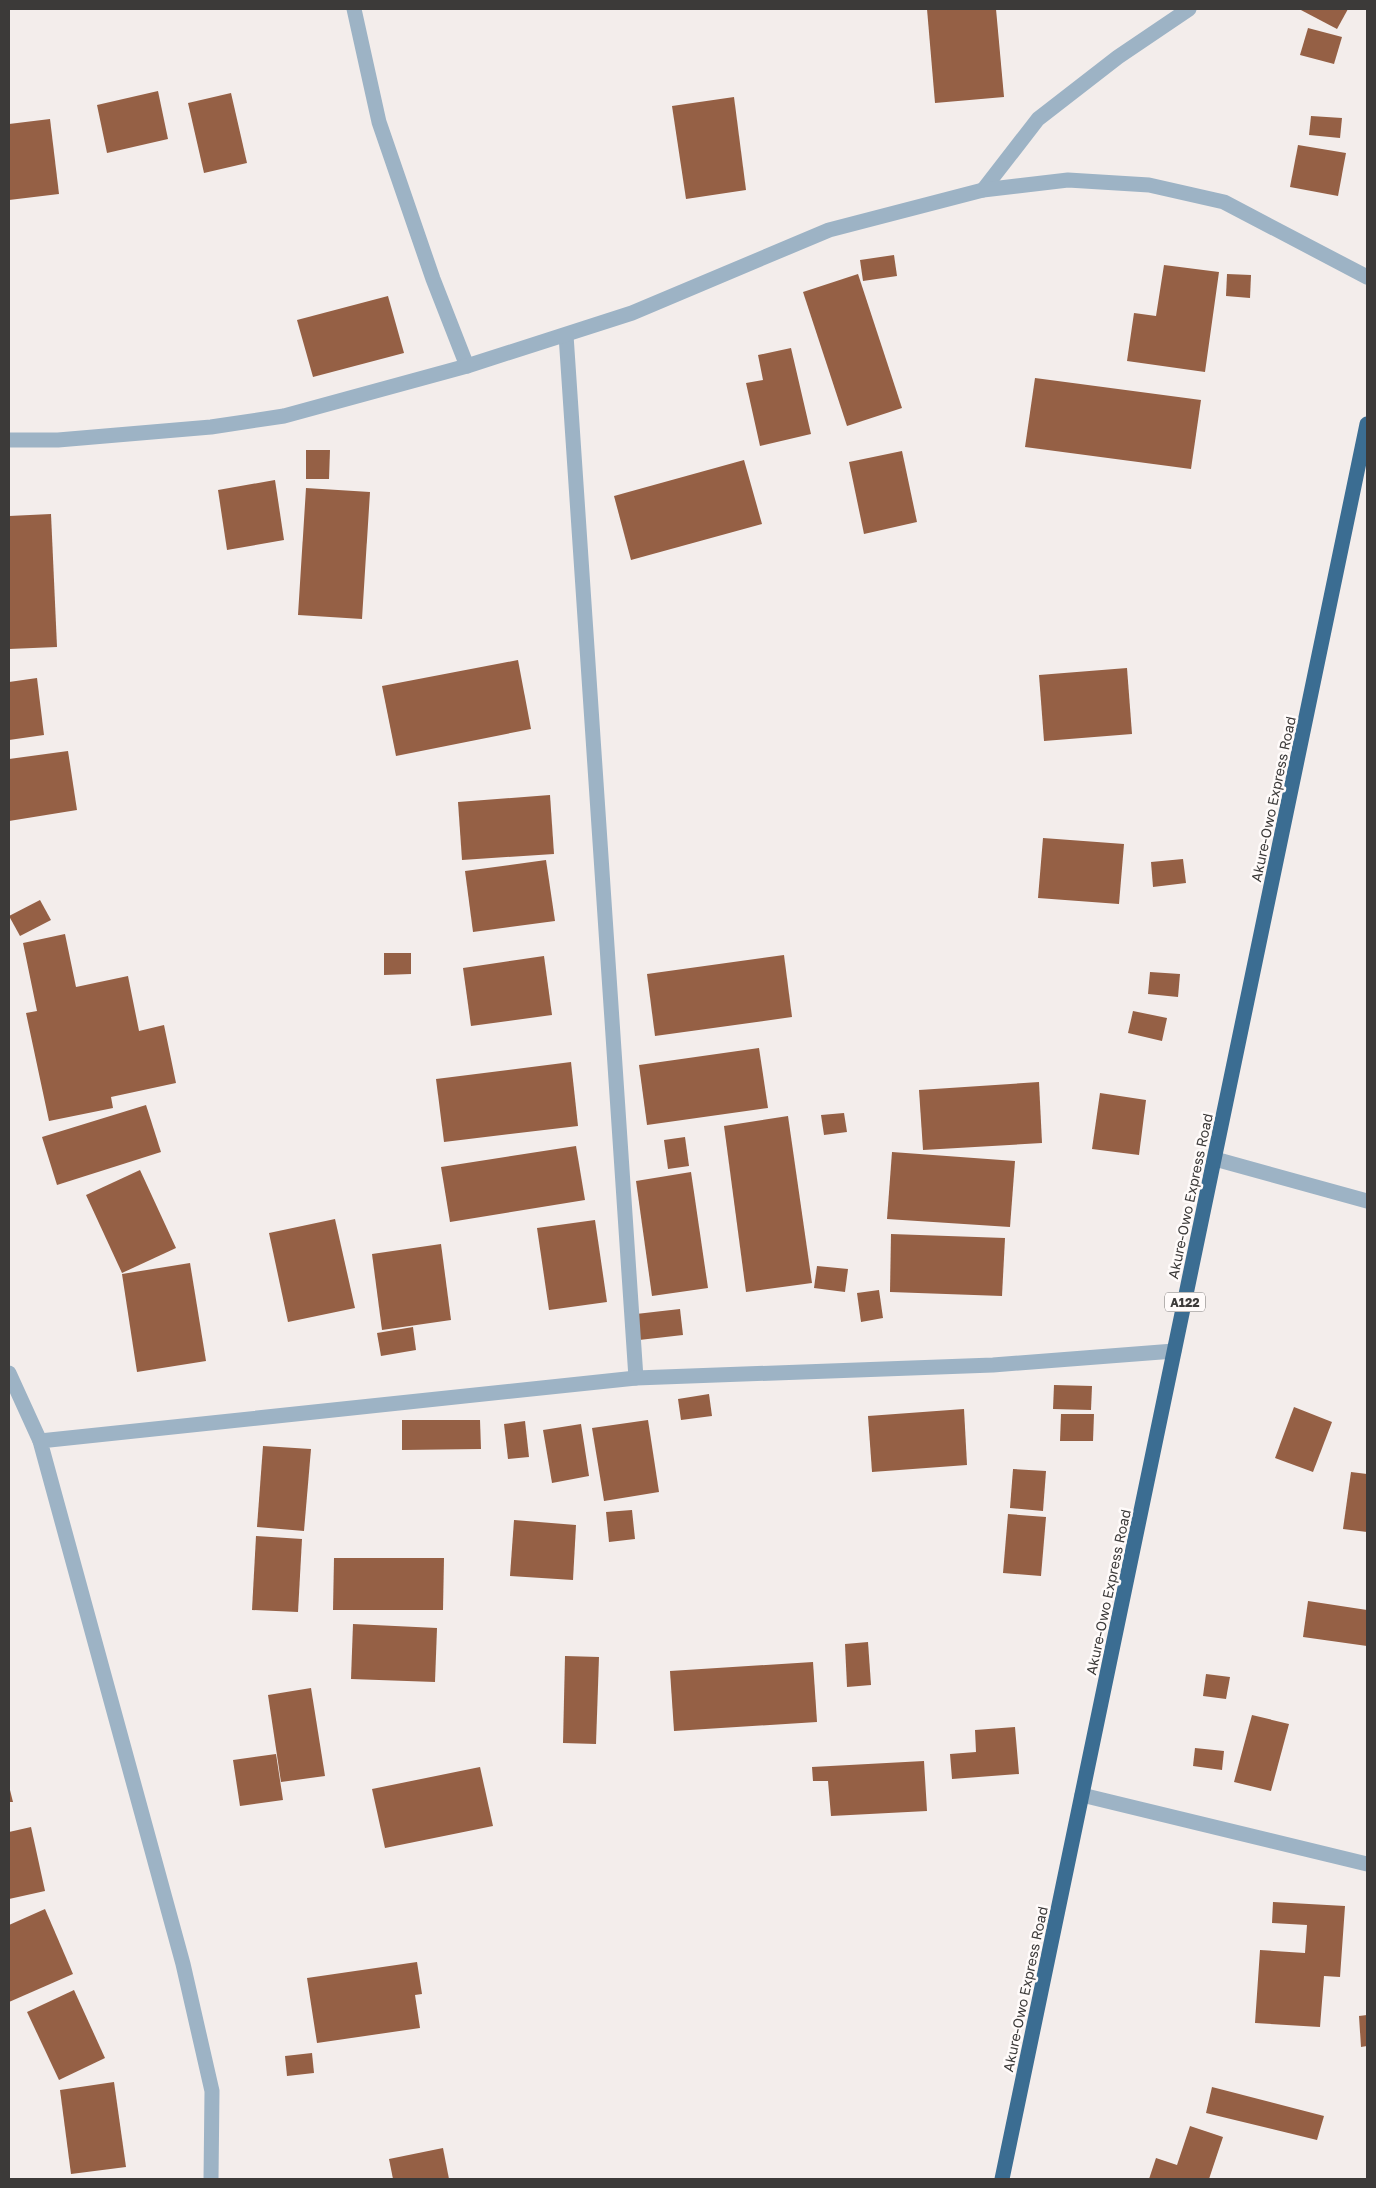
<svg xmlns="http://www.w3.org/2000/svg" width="1376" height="2188" viewBox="0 0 1376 2188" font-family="'Golos Text',sans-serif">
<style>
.building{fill:#956045}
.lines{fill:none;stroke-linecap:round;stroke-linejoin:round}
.street{stroke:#9db3c5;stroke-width:15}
.highway{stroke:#3b6d92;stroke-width:15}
.labels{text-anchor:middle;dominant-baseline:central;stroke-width:5;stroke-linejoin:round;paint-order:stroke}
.shield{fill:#fffbfa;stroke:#767473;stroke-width:1}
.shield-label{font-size:12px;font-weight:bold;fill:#3c3a39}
.street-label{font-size:14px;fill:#3c3a39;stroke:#fffbfa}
</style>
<rect width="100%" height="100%" fill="#f3edeb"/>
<g class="building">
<polygon points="927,9 996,9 1004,97 935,103"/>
<polygon points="1299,9 1348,9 1337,29"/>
<polygon points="1308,28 1342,37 1334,64 1300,55"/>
<polygon points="158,91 168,139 107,153 97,105"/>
<polygon points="231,93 247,163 204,173 188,103"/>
<polygon points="734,97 746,190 686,199 672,106"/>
<polygon points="1311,116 1342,118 1340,138 1309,135"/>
<polygon points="50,119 59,194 9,200 9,124"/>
<polygon points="1298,145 1346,153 1338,196 1290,187"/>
<polygon points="894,255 897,276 863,281 860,260"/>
<polygon points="1164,265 1219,272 1205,372 1127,361 1134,313 1156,316"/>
<polygon points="858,274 902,408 847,426 803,292"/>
<polygon points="1227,274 1251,275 1250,298 1226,296"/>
<polygon points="388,296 404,353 313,377 297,320"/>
<polygon points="791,348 811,434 760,446 746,383 763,380 758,355"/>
<polygon points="1035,378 1201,400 1191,469 1025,447"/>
<polygon points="306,450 330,450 329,479 306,479"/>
<polygon points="902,451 917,522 864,534 849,462"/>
<polygon points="744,460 762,524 631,560 614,496"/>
<polygon points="275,480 284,540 227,550 218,490"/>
<polygon points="306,488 370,492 362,619 298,615"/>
<polygon points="51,514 57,647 9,649 9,516"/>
<polygon points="518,660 531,729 396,756 382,686"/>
<polygon points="1127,668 1132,734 1044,741 1039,675"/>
<polygon points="37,678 44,735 9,740 9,682"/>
<polygon points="68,751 77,810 9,821 9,759"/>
<polygon points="550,795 554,854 462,860 458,802"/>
<polygon points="1043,838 1124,844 1119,904 1038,898"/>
<polygon points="1183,859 1186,883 1153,887 1151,862"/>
<polygon points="546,860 555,921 473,932 465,871"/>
<polygon points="40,900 51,920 20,936 9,916"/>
<polygon points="65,934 76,987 128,976 139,1031 164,1025 176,1083 111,1097 113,1108 49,1121 26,1013 37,1011 23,943"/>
<polygon points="384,953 411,953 411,974 384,975"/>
<polygon points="784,955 792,1017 655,1036 647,974"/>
<polygon points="544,956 552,1015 471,1026 463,968"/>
<polygon points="1150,972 1180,974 1178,997 1148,994"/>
<polygon points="1133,1011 1167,1018 1162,1041 1128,1033"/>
<polygon points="759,1048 768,1108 647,1125 639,1065"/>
<polygon points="571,1062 578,1126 444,1142 436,1079"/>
<polygon points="1039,1082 1042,1143 923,1150 919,1090"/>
<polygon points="1100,1093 1146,1100 1139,1155 1092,1149"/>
<polygon points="146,1105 161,1152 57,1185 42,1137"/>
<polygon points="844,1113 847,1132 824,1135 821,1115"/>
<polygon points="788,1116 812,1283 746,1292 724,1126"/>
<polygon points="685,1137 689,1166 668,1169 664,1140"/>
<polygon points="576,1146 585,1200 450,1222 441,1167"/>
<polygon points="892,1152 1015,1161 1010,1227 887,1219"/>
<polygon points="140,1170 176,1248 122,1273 86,1195"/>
<polygon points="691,1172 708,1288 652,1296 636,1181"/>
<polygon points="335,1219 355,1308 288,1322 269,1233"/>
<polygon points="595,1220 607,1302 549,1310 537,1228"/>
<polygon points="891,1234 1005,1238 1002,1296 890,1292"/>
<polygon points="441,1244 451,1320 382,1330 372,1254"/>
<polygon points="190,1263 206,1361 137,1372 122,1274"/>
<polygon points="817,1266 848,1269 845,1292 814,1288"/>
<polygon points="879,1290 883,1318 861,1322 857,1293"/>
<polygon points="680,1309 683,1335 639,1340 636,1314"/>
<polygon points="413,1327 416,1350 381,1356 377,1333"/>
<polygon points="1054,1385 1092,1386 1091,1410 1053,1409"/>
<polygon points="709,1394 712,1416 681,1420 678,1399"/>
<polygon points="1294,1407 1332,1422 1313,1472 1275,1458"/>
<polygon points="964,1409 967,1465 872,1472 868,1416"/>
<polygon points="1061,1414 1094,1414 1093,1441 1060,1441"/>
<polygon points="402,1420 480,1420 481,1449 402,1450"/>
<polygon points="648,1420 659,1492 604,1501 592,1428"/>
<polygon points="525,1421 529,1457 508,1459 504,1424"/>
<polygon points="581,1424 589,1476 552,1483 543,1430"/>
<polygon points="263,1446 311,1449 304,1531 257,1527"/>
<polygon points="1013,1469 1046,1471 1043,1511 1010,1508"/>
<polygon points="1351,1472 1367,1474 1367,1532 1343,1529"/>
<polygon points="632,1510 635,1539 609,1542 606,1512"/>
<polygon points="1008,1514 1046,1517 1041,1576 1003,1573"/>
<polygon points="514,1520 576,1525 573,1580 510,1576"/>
<polygon points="256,1536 302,1539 298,1612 252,1610"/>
<polygon points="334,1558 444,1558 443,1610 333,1610"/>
<polygon points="1308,1601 1367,1610 1367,1646 1303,1637"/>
<polygon points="353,1624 437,1628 435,1682 351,1679"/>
<polygon points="868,1642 871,1685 847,1687 845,1644"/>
<polygon points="565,1656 599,1657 596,1744 563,1743"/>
<polygon points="813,1662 817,1722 674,1731 670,1671"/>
<polygon points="1206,1674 1230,1677 1226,1699 1203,1696"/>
<polygon points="311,1688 325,1776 281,1782 268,1695"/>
<polygon points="1252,1715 1289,1724 1271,1791 1234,1782"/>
<polygon points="1015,1727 1019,1774 952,1779 950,1754 976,1752 975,1730"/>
<polygon points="1195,1748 1224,1751 1222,1770 1193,1766"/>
<polygon points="276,1754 283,1800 240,1806 233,1760"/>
<polygon points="924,1761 927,1811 831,1816 828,1781 813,1781 812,1767"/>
<polygon points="480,1767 493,1826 385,1848 372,1789"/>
<polygon points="9,1786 13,1802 9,1802"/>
<polygon points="31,1827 45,1891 9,1899 9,1832"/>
<polygon points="1273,1902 1345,1906 1340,1977 1324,1976 1320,2027 1255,2023 1260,1950 1305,1953 1307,1925 1272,1923"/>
<polygon points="45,1909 73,1974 9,2002 9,1925"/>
<polygon points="417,1962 422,1994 415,1995 420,2028 317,2043 307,1978"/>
<polygon points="74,1990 105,2058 59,2080 27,2012"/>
<polygon points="1367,2015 1367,2046 1361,2047 1359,2016"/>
<polygon points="312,2053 314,2073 287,2076 285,2056"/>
<polygon points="114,2082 126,2167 71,2174 60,2090"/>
<polygon points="1212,2087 1324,2116 1317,2140 1206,2113"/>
<polygon points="1190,2126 1223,2137 1209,2179 1149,2179 1156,2158 1177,2165"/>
<polygon points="443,2148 449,2179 393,2179 389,2159"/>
</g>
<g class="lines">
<g class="street">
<polyline points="354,9 379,122 433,279 467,366"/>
<polyline points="983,190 1038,119 1118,57 1189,9"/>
<polyline points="566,335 636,1378"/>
<polyline points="9,440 58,440 211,427 284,416 467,366 632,313 829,230 983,190 1068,180 1149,185 1224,202 1367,277"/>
<polyline points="1215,1159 1367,1201"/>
<polyline points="9,1373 40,1441"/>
<polyline points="1082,1795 1367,1864"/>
<polyline points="211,2179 212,2091 183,1964 40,1441 636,1378 993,1365 1174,1351"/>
</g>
<polyline class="highway" points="1002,2179 1367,424"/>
</g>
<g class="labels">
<rect class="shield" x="1165" y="1292.5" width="40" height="19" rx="4"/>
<g class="shield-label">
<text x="1185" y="1302">A122</text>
</g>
<g class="street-label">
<text transform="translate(1273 799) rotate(-78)">Akure-Owo Express Road</text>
<text transform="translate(1190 1196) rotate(-78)">Akure-Owo Express Road</text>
<text transform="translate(1108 1592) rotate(-78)">Akure-Owo Express Road</text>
<text transform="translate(1025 1989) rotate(-78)">Akure-Owo Express Road</text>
</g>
</g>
<rect width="1376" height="2188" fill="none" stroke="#3c3a39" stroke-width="20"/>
</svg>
